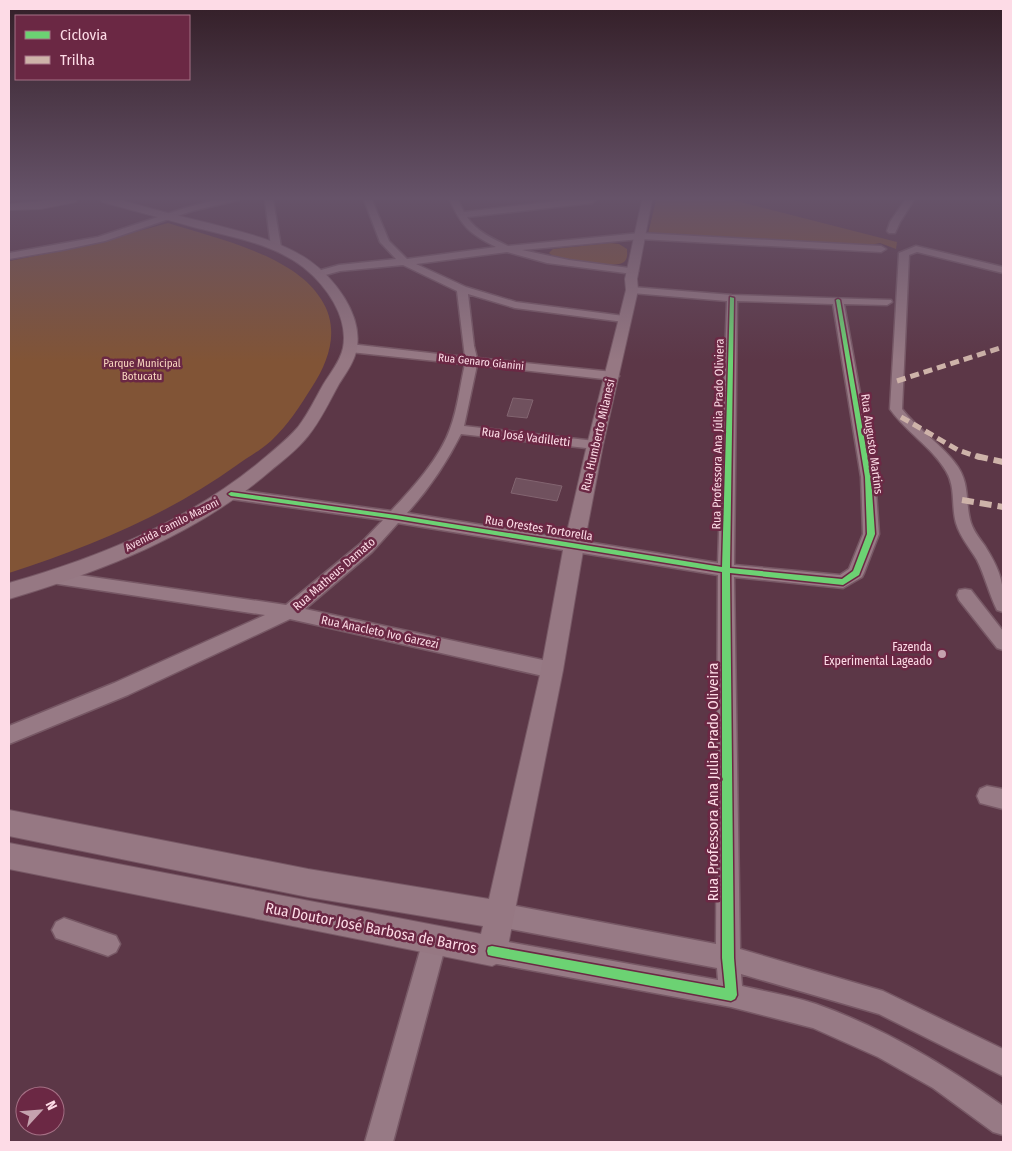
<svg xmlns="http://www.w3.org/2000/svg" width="1012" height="1151" viewBox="0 0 1012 1151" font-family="'Fira Sans Condensed',sans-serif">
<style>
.green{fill:#815436}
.building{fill:#70515e;stroke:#826470}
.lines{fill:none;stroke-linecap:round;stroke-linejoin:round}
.minor-casing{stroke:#775865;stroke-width:3}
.major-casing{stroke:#775865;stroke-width:2}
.minor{fill:#977a85;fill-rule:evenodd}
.major{fill:#967883;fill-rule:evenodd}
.quiet-far1{stroke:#ceb3a9;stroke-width:5;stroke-dasharray:9 5;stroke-linecap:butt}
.quiet{stroke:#ceb3a9;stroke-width:6;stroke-dasharray:12 6;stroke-linecap:butt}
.cycleway-casing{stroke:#6b2844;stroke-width:3}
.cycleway{fill:#6cd273;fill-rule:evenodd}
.poi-dot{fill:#c5a2ae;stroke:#6b2844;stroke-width:2}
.labels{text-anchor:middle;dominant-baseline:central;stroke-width:5;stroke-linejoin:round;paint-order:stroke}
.far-street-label{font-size:11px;fill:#fddbe6;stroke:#6b2844}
.far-park-label{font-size:11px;fill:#f8d6bf;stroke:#6b2844}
.street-label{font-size:12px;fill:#fddbe6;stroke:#6b2844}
.poi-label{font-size:12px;fill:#fddbe6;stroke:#6b2844;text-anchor:end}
.near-street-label{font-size:15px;fill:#fddbe6;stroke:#6b2844}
</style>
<rect width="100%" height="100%" fill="#5c3747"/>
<g class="green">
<polygon points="656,200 733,200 897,242 896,249 880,243 865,246 648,234"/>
<path d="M168,223C215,238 294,255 321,299C340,328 330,359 312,387C300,406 288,425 271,441C261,450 248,457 237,465C168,515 89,547 9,573V261L76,248Z"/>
<path d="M610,243L619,244L627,249C627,253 628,257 625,261C616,271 566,258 553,256L549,253L553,249Z"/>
</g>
<g class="building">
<polygon points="513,398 533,400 527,418 507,416"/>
<polygon points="516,478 562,486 557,501 511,493"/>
</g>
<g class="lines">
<defs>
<g id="minor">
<polygon points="215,200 239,200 192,211 105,241 62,250 9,259 9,253 98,237 185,208"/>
<polygon points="265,200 273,200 281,247 279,249 273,249 271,247"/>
<path d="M364,200H372L389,241L407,259L496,247C470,234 461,226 450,200H458L464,212L566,200H596L592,203L467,217C476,231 493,239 508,246L640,233L881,246L886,249L881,252L640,239L522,250L569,260L637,269L638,271L633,274L547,263L507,252L416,264L466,287L516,302L624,316L630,319L624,322L515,308L468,294L474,346L477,358L613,372L619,376L613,380L477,365L464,426L595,441L600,442L602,445L600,448L595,449L461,434C447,462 428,490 407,513L718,563L727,301L632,293L627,290L632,287L732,295L891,300L892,302L887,305L844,304L875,477L879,534L864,573L862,577L843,588L734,577L740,949L883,991L1003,1049V1076L879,1014L741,974L742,986C767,992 793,996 816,1004C884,1028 945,1065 1003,1106V1135L993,1132L933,1088L878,1057L813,1028L731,1007L492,963L484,959L480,951L484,943L492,939L718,980L717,968L500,927L492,923L488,915L492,907L500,903L716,944L718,575L398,523L372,552L305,609L552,662L558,665L561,670L558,675L552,678L290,619L128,695L9,744V726L114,683L265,615L58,584L52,582L50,578L52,574L58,572L286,605L360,544L383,520L231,499L226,498L224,494L226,490L231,489L391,511C412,489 440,458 450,429C458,408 460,385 465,364L350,352L344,348L350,344L465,357L457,291L403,265L340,271L318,277L313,274L314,272L339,265L396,259L380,242ZM737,301L833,304L861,477L863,534L849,569L840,575L734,565Z"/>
<polygon points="905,200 914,200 900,222 895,233 889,233 887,231 890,222"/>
<path d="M916,246L1003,267V273L917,252L909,255L902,409C919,431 943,445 958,467C970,485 965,504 971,523C974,532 980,539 985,546C1000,570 1005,584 1003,612L997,610C989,594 985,576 977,560C970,548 960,537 956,523C951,506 956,487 946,471C932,447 906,432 890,409L899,253Z"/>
<polygon points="965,589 971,590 1003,631 1003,650 997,648 959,600 957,595 959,590"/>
<polygon points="987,786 1003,789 1003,809 980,803 977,796 980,789"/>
<polygon points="64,918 116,936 120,944 116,952 108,956 56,938 52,930 56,922"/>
<polygon points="435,928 443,932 447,940 393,1142 365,1142 423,940 427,932"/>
</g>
<g id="major">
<polygon points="54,200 77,200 76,202 41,209 9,210 9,204"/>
<path d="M101,200H120C149,208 178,216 208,223C242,232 280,240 310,261C335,279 362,314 357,347C355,361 346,373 339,384C329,402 321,420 308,436C297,450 282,461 269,472C194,536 102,571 9,599V583C97,558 184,523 256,465C270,453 286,441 298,427C308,414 315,399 323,385C330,373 340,362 343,348C349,317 326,285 303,267C273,244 233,237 197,228C166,219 134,211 102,202Z"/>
<polygon points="642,200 652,200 637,279 638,290 603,445 584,545 563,670 514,915 507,951 502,961 492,966 9,869 9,843 481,934 483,926 308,897 9,836 9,810 308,869 489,899 541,670 564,545 587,445 626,290 625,279"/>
</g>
</defs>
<use href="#minor" class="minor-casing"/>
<use href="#major" class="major-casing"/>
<use href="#minor" class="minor"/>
<use href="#major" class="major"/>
<g class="quiet-far1">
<polyline points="897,381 1003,347"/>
<polyline points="901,417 958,450 981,458"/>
</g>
<g class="quiet">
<polyline points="976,456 1003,462"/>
<polyline points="962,500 1003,507"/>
</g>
<defs>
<polygon id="cycleway" points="730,297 734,298 730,568 842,579 853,571 867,534 865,477 836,300 838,299 840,300 871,477 875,534 859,575 843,585 730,573 734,958 737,995 735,999 731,1001 492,956 488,955 487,951 488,947 492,946 725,988 722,958 722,572 396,519 231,496 228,494 231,492 396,515 722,567"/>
</defs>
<use href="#cycleway" class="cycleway-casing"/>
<use href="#cycleway" class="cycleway"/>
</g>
<linearGradient id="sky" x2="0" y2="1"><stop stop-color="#331e27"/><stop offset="0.55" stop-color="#665369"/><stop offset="1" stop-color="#665369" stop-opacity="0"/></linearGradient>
<rect width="1012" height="361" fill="url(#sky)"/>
<circle class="poi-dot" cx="942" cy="654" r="5"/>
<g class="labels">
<g class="far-street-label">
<text transform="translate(481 362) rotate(6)">Rua Genaro Gianini</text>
<text transform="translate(172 525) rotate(-27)">Avenida Camilo Mazoni</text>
</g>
<g class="far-park-label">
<text x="142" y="363">Parque Municipal<tspan x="142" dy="13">Botucatu</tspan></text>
</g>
<g class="street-label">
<text transform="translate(718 434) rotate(-89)">Rua Professora Ana Júlia Prado Oliviera</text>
<text transform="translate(598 435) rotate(-77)">Rua Humberto Milanesi</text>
<text transform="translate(526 437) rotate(7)">Rua José Vadilletti</text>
<text transform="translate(872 444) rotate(82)">Rua Augusto Martins</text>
<text transform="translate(539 528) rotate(9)">Rua Orestes Tortorella</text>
<text transform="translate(334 574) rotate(-41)">Rua Matheus Damato</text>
<text transform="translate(380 632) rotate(12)">Rua Anacleto Ivo Garzezi</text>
</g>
<g class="poi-label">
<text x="932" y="647">Fazenda<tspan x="932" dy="14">Experimental Lageado</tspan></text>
</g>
<g class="near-street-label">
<text transform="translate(713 782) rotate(-90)">Rua Professora Ana Julia Prado Oliveira</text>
<text transform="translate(371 928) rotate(11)">Rua Doutor José Barbosa de Barros</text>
</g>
</g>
<rect width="1012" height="1151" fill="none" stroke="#fddbe6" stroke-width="20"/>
<rect x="15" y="15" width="175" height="65" fill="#6b2844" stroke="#a57085"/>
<rect x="25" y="31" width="25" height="8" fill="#6cd273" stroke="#a57085"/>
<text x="60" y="40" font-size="15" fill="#fddbe6">Ciclovia</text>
<rect x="25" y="56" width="25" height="8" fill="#ceb3a9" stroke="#a57085"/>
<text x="60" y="65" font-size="15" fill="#fddbe6">Trilha</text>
<g transform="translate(40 1111) rotate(64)"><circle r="24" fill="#6b2844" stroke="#a57085"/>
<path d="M0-4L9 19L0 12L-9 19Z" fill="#c5a2ae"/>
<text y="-8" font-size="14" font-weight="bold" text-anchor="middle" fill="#fddbe6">N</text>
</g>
</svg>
